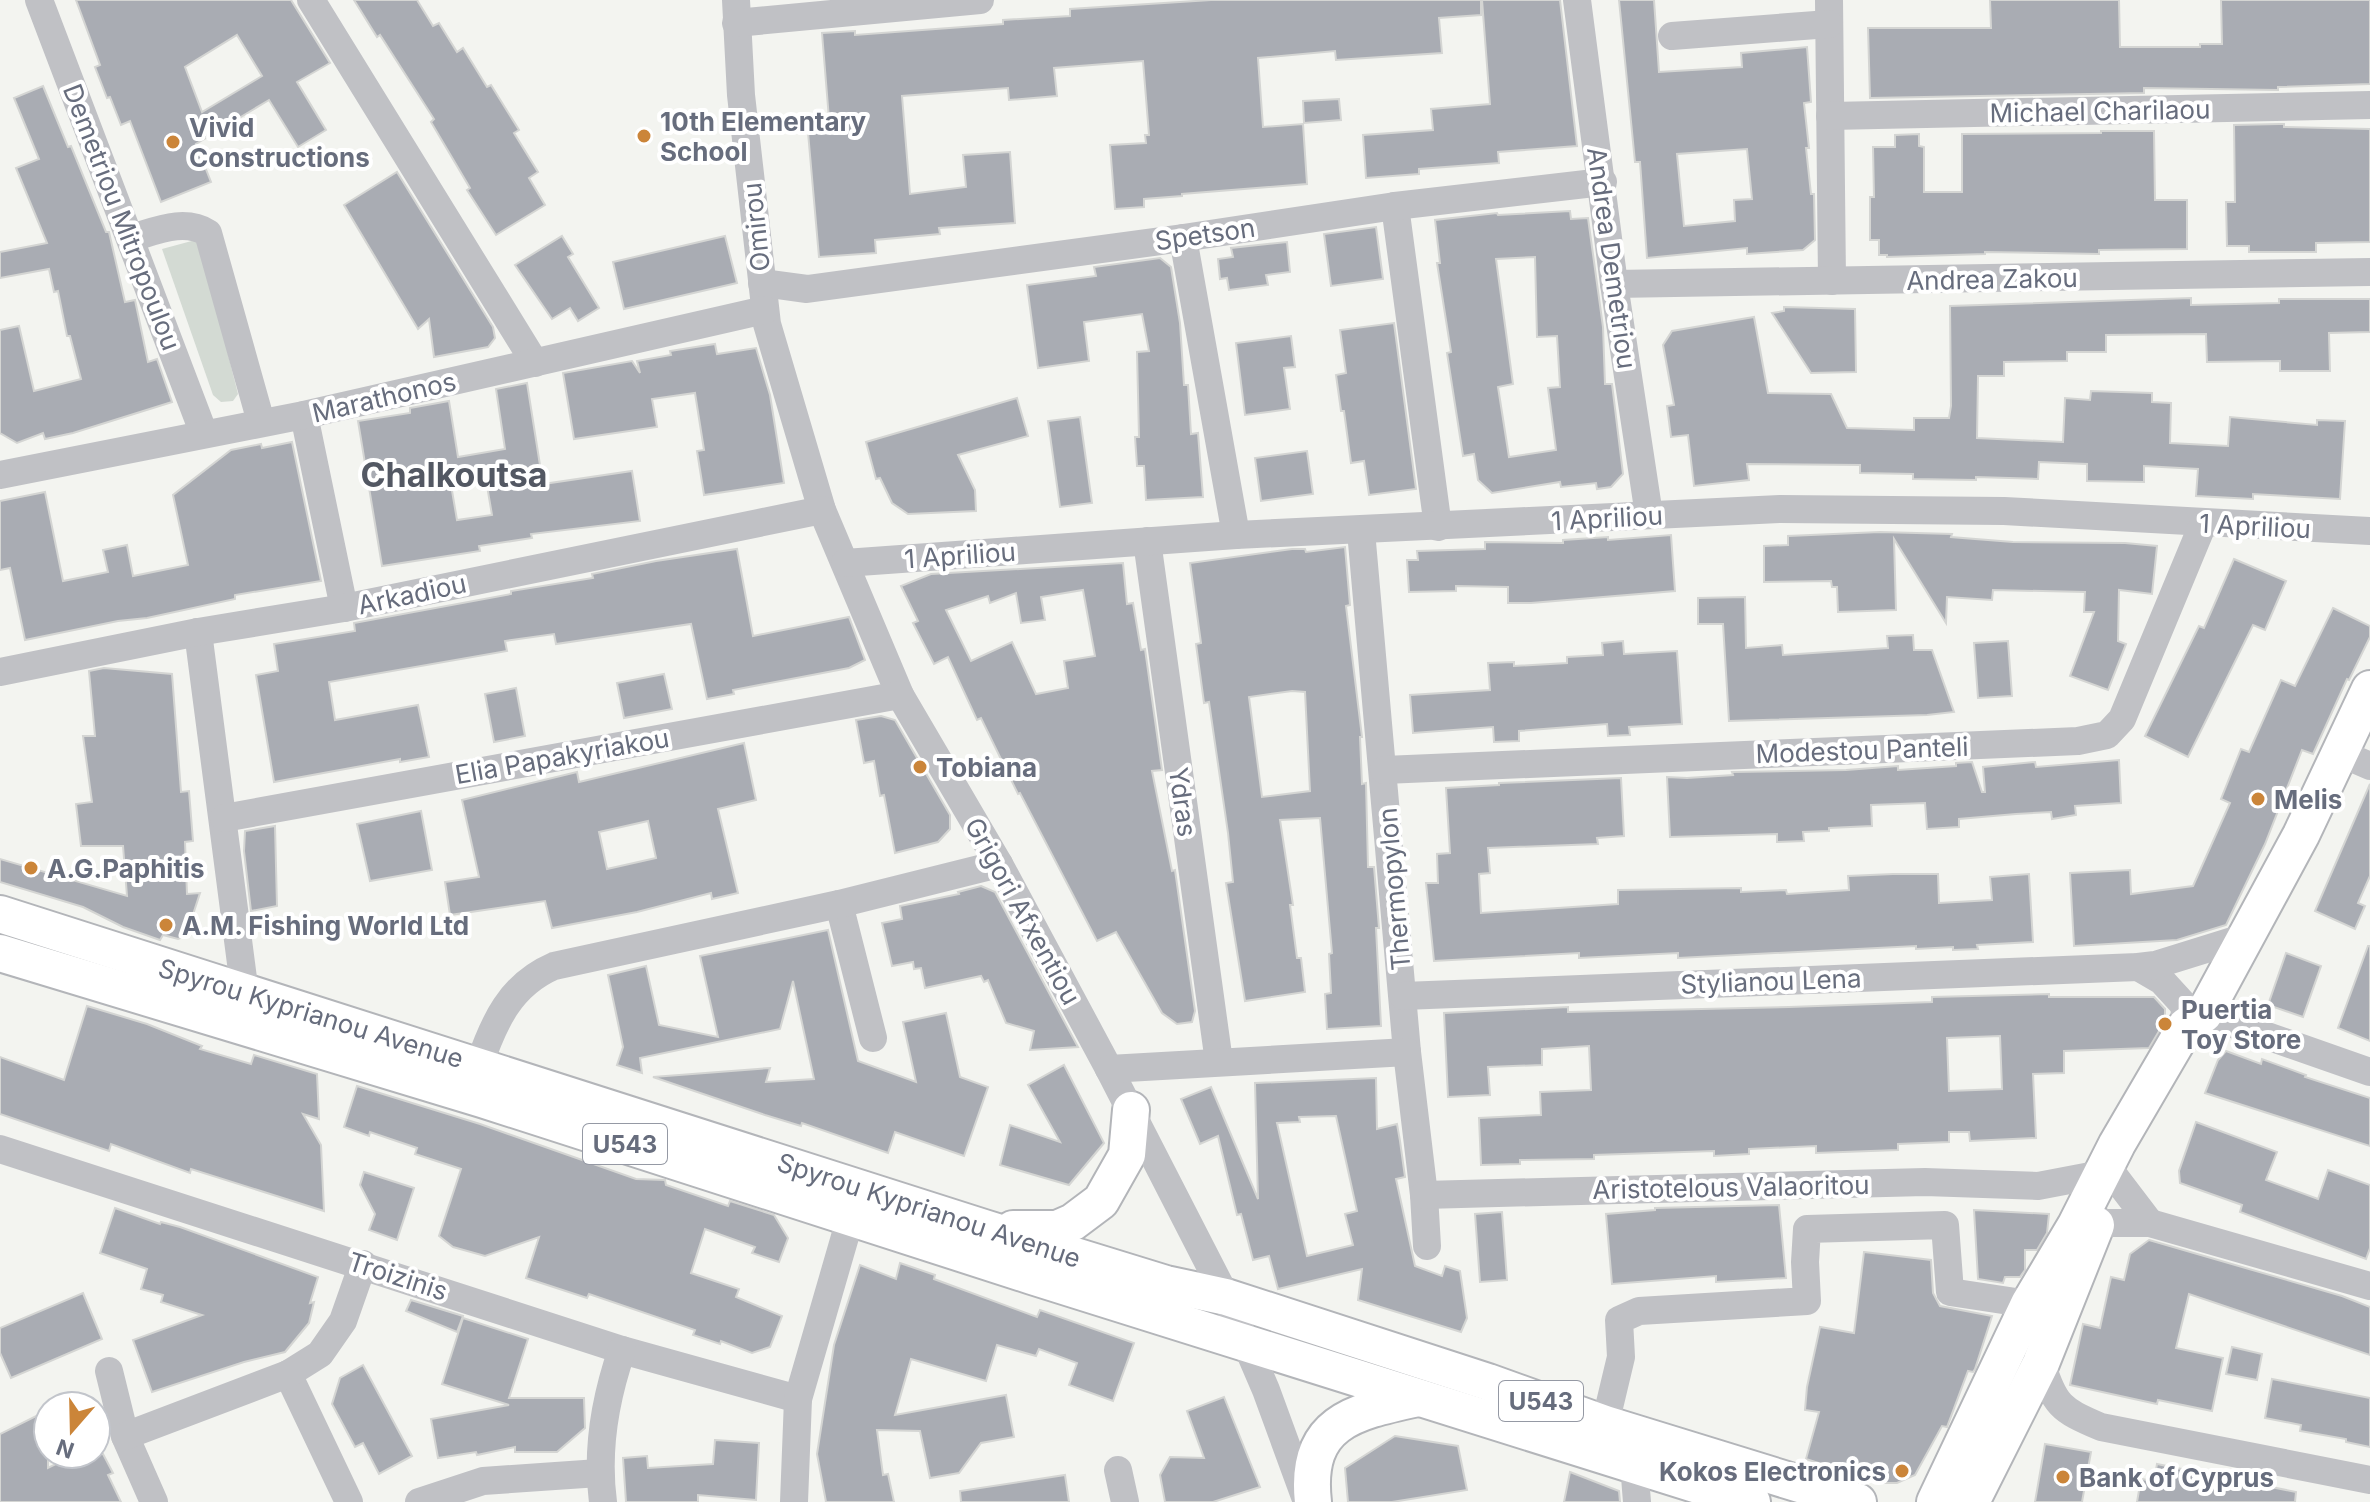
<svg xmlns="http://www.w3.org/2000/svg" width="2370" height="1502" viewBox="0 0 2370 1502" font-family="Inter,sans-serif">
<style>
.green{fill:#d3dad3}
.building{fill:#a9acb3;stroke:#d4d5d3;stroke-width:2;fill-rule:evenodd}
.lines{fill:none;stroke-linecap:round;stroke-linejoin:round}
.major-casing{stroke:#b3b5b9;stroke-width:40}
.minor{stroke:#c0c1c5;stroke-width:28}
.major{stroke:#fff;stroke-width:36}
.poi-dot{fill:#cb8539;stroke:#fff;stroke-width:3}
.labels{text-anchor:middle;dominant-baseline:central;stroke-width:8;stroke-linejoin:round;paint-order:stroke}
.shield{fill:#fff;stroke:#9599a4;stroke-width:2}
.shield-label{font-size:24px;font-weight:bold;fill:#676d7d}
.street-label{font-size:26px;fill:#676d7d;stroke:#fff}
.poi-label{font-size:26px;font-weight:bold;fill:#676d7d;stroke:#fff;text-anchor:start}
.district-label{font-size:34px;font-weight:bold;fill:#535863;stroke:#fff}
</style>
<rect width="100%" height="100%" fill="#f3f4f0"/>
<polygon class="green" points="199,239 238,394 233,401 221,402 213,395 162,249"/>
<g class="building">
<path d="M76,0H291L330,63L297,82L326,130L298,147L269,100L196,144L211,182L161,202L130,121L121,125L110,97L107,98L95,67L100,65ZM237,35L262,76L202,112L185,67Z"/>
<polygon points="354,0 417,0 433,26 439,23 457,52 463,48 487,87 491,85 519,130 514,133 538,172 529,178 545,205 496,235 467,190 470,188 431,122 434,119 380,35 377,37"/>
<polygon points="1211,0 1481,0 1481,15 1439,18 1442,53 1336,60 1335,51 1258,58 1263,127 1303,124 1307,184 1182,194 1182,196 1144,199 1144,207 1115,209 1110,145 1146,143 1145,135 1149,135 1143,61 1054,68 1057,96 1009,100 1008,88 902,96 910,194 966,187 963,155 1010,152 1015,223 939,228 940,234 875,240 876,253 819,257 807,121 829,119 822,33 855,31 855,35 1003,24 1003,20 1070,16 1070,9"/>
<polygon points="1482,0 1560,0 1577,146 1498,152 1499,163 1419,169 1419,174 1366,178 1363,135 1433,130 1431,109 1490,104"/>
<path d="M1619,0H1654L1659,72L1742,67L1741,53L1807,47L1811,102L1804,103L1809,148H1806L1811,194H1814L1815,240L1803,250L1747,254V248L1647,258L1640,162H1635ZM1747,149L1752,199L1734,200L1735,221L1684,226L1677,154Z"/>
<polygon points="1990,0 2119,0 2120,47 2200,47 2200,44 2222,44 2221,0 2370,0 2370,84 2278,87 2278,90 2144,88 2144,93 1870,98 1868,28 1991,28"/>
<polygon points="43,86 68,147 71,146 106,232 109,232 125,302 135,300 148,362 157,359 172,402 73,433 45,439 43,433 17,443 0,433 0,330 19,326 34,391 81,379 70,336 67,336 58,291 54,292 49,269 0,278 0,252 47,243 16,168 39,159 14,98"/>
<polygon points="1339,99 1341,120 1304,123 1303,101"/>
<polygon points="2279,124 2284,124 2284,127 2370,129 2370,242 2316,243 2316,252 2249,252 2249,246 2227,246 2226,202 2235,202 2234,125"/>
<polygon points="2101,131 2154,131 2155,200 2187,200 2187,249 2099,250 2099,254 1985,252 1985,254 1887,257 1887,255 1879,255 1879,240 1870,240 1870,197 1874,197 1873,147 1895,147 1895,135 1919,134 1919,146 1924,147 1924,192 1962,192 1962,134 2101,133"/>
<polygon points="397,172 493,327 495,338 488,347 434,357 429,319 418,329 344,205"/>
<path d="M1570,211L1571,219L1588,218L1603,327L1605,384H1612L1623,474L1611,487L1597,489L1596,483L1561,487L1560,482L1492,493L1478,480L1474,454L1463,456L1447,353L1451,352L1437,263H1440L1435,220L1497,213L1498,215ZM1535,257L1537,337L1557,336L1560,387L1548,388L1556,450L1509,457L1498,387L1513,384L1496,259Z"/>
<polygon points="1376,227 1383,279 1331,286 1324,234"/>
<polygon points="562,236 573,254 568,257 599,308 578,321 570,308 552,319 515,265"/>
<polygon points="725,236 737,283 624,309 613,262"/>
<polygon points="1287,242 1290,272 1266,275 1268,285 1229,290 1227,278 1220,279 1218,259 1233,257 1231,248"/>
<polygon points="1160,258 1171,267 1180,323 1184,385 1188,385 1191,434 1198,433 1203,497 1146,500 1144,466 1137,466 1135,437 1139,437 1137,352 1149,351 1142,314 1084,322 1089,361 1038,368 1027,285 1096,276 1094,267"/>
<polygon points="2191,298 2191,305 2279,303 2279,299 2370,299 2370,332 2329,333 2330,371 2280,371 2280,361 2207,362 2206,334 2106,335 2106,352 2067,352 2067,361 2004,362 2004,376 1978,376 1977,438 2063,442 2065,398 2090,400 2091,391 2152,393 2152,402 2171,403 2170,443 2228,446 2230,417 2317,425 2317,420 2345,421 2340,499 2253,494 2253,499 2196,496 2198,469 2144,466 2144,482 2087,481 2087,464 2039,462 2038,479 1976,477 1976,480 1913,479 1913,474 1860,473 1860,465 1747,464 1749,480 1694,486 1688,435 1671,437 1667,406 1674,405 1663,345 1672,331 1754,317 1768,393 1831,394 1847,428 1914,430 1914,418 1949,418 1951,406 1950,306"/>
<polygon points="1784,307 1855,309 1856,372 1811,373 1772,313 1784,311"/>
<polygon points="1394,323 1416,489 1369,495 1364,461 1351,463 1344,411 1341,411 1336,375 1346,373 1340,330"/>
<polygon points="1291,336 1295,367 1284,368 1290,409 1245,415 1236,343"/>
<polygon points="715,344 717,354 756,348 770,395 784,483 704,495 697,451 704,450 695,393 652,399 657,427 574,439 563,373 632,361 640,373 637,361 671,355 670,351"/>
<path d="M527,383L543,484L632,471L640,521L531,534L532,538L479,546L480,551L382,566L358,421L410,413V408L449,401L458,457L505,449L496,389ZM485,474L492,515L457,520L450,479Z"/>
<polygon points="1017,398 1028,436 958,455 975,490 976,511 908,514 892,503 880,478 876,479 866,442"/>
<polygon points="1080,417 1092,503 1060,507 1048,421"/>
<polygon points="292,442 321,581 235,595 235,599 147,618 118,621 25,640 10,568 0,570 0,501 45,492 63,581 108,572 103,550 127,545 133,576 188,565 173,495 231,450 261,444 262,448"/>
<polygon points="1307,451 1313,494 1261,501 1255,458"/>
<polygon points="1880,532 1952,534 1951,537 2013,542 2125,543 2157,546 2152,594 2119,590 2118,641 2126,644 2108,690 2070,676 2094,612 2084,612 2085,592 1993,590 1992,600 1947,597 1946,623 1894,539 1896,610 1838,612 1837,587 1832,587 1831,581 1764,582 1764,546 1788,545 1788,536"/>
<polygon points="1671,535 1675,591 1531,603 1508,603 1508,587 1456,586 1456,591 1409,592 1407,560 1418,560 1417,551 1485,549 1485,542 1563,543 1563,540 1608,537 1608,540"/>
<path d="M1345,547L1350,605L1346,606L1362,737H1360L1362,784L1366,783L1368,867H1374L1379,928H1376L1381,1026L1327,1029L1325,994L1331,993L1329,954L1332,953L1320,818L1280,820L1293,905H1290L1297,958H1301L1305,992L1245,1001L1226,883L1233,882L1228,833L1209,702L1204,703L1196,644L1201,643L1190,563L1292,549H1305L1306,552ZM1292,691L1305,692L1310,791L1262,797L1249,697Z"/>
<polygon points="737,549 753,636 849,617 865,660 849,668 733,690 734,694 707,699 691,624 556,644 554,634 505,641 507,651 329,682 335,720 418,705 429,757 400,762 400,759 274,782 256,675 278,671 274,644 355,631 354,623 511,594 511,591 593,578 592,574 656,561"/>
<polygon points="2234,559 2286,581 2265,630 2253,625 2188,757 2145,736 2199,626 2204,628"/>
<path d="M1123,563L1127,604L1133,603L1141,650L1145,649L1162,770L1152,771L1172,871L1175,870L1195,1011L1192,1022L1177,1024L1162,1013L1116,932L1097,941L1020,793L1018,794L981,718L977,720L948,657L934,664L913,623L918,621L901,586L931,574ZM1083,590L1095,656L1064,661L1068,688L1036,694L1012,642L971,661L946,610L988,596L990,603L1016,593L1021,623L1045,620L1041,597Z"/>
<polygon points="1745,597 1746,648 1782,645 1783,655 1888,648 1887,636 1913,635 1914,650 1932,650 1954,712 1927,715 1729,721 1723,624 1698,624 1698,598"/>
<polygon points="2333,608 2370,626 2370,637 2349,680 2347,679 2313,754 2302,750 2265,844 2226,925 2177,940 2074,946 2070,873 2130,870 2131,894 2193,886 2230,803 2221,799 2241,749 2249,752 2281,680 2295,686"/>
<polygon points="1623,641 1624,654 1677,651 1682,724 1629,727 1630,735 1608,736 1607,724 1519,731 1519,741 1494,742 1493,727 1413,733 1410,695 1490,690 1488,663 1514,662 1514,666 1567,663 1567,657 1603,655 1602,643"/>
<polygon points="2008,641 2012,696 1978,698 1974,643"/>
<polygon points="104,668 172,674 181,792 189,791 193,841 185,842 187,894 200,893 186,936 178,939 163,935 160,940 123,927 83,907 0,882 0,859 127,896 123,846 81,846 76,804 92,802 83,736 95,736 89,671"/>
<polygon points="664,674 672,709 624,718 617,683"/>
<polygon points="516,688 525,736 494,742 485,694"/>
<polygon points="881,716 895,720 950,815 950,829 938,842 895,853 884,795 880,796 874,761 864,763 856,720"/>
<path d="M744,743L756,800L718,809L738,893L712,899L711,893L637,912L552,928L545,901L450,915L445,882L479,877L462,800L577,772L579,782ZM648,821L656,858L607,869L599,832Z"/>
<polygon points="2119,760 2121,803 2075,806 2076,815 2052,819 2051,812 2016,814 1959,819 1959,827 1927,829 1925,803 1871,805 1872,826 1829,828 1829,831 1803,832 1804,841 1777,842 1777,834 1670,837 1667,777 1687,778 1733,775 1732,772 1846,770 1898,766 1898,770 1956,766 1956,763 1972,762 1982,792 1985,792 1983,767 2035,762 2036,767"/>
<polygon points="1621,778 1624,836 1597,838 1598,844 1488,848 1490,873 1479,874 1481,913 1618,904 1618,890 1741,888 1741,892 1786,890 1787,894 1849,890 1848,876 1893,874 1938,874 1939,903 1992,900 1990,877 2029,874 2033,942 1977,945 1978,949 1953,950 1953,947 1916,949 1916,946 1678,958 1678,953 1579,958 1579,953 1434,961 1426,883 1438,883 1437,854 1450,853 1446,788 1499,785 1499,783"/>
<polygon points="2370,784 2370,876 2358,903 2365,906 2355,929 2315,911"/>
<polygon points="421,811 432,870 370,881 357,824"/>
<polygon points="275,826 277,906 251,911 244,851 245,831"/>
<polygon points="981,886 995,892 1078,1047 1030,1050 1034,1031 1006,1023 988,980 984,982 981,976 925,988 921,968 914,969 913,962 892,966 882,923 902,919 900,906 959,894 958,892"/>
<polygon points="828,930 858,1061 916,1082 903,1022 946,1013 960,1077 988,1087 964,1156 895,1132 888,1153 802,1123 801,1126 765,1115 653,1077 770,1068 766,1082 814,1079 793,981 780,1029 640,1058 642,1073 617,1065 623,1047 608,975 646,966 659,1025 718,1037 700,956"/>
<polygon points="2368,946 2370,946 2370,1041 2338,1028"/>
<polygon points="2286,953 2321,966 2303,1017 2268,1005"/>
<path d="M2049,994V997H2154L2165,1009V1021L2149,1048L2064,1051V1073L2033,1074L2036,1138L1970,1141L1969,1132H1949V1142L1898,1144V1150L1816,1153V1146L1749,1149V1154L1714,1156V1151L1594,1155V1159L1520,1160V1164L1481,1165L1479,1118L1541,1115L1540,1092L1591,1090L1589,1046L1542,1049V1065L1488,1067L1490,1095L1448,1097L1444,1013L1568,1007V1012L1789,1007L1932,1002V997ZM2000,1036L2002,1089L1949,1091L1947,1038Z"/>
<polygon points="87,1006 147,1024 202,1046 200,1049 251,1064 254,1055 317,1074 319,1119 303,1114 321,1145 324,1211 191,1169 190,1173 111,1144 109,1151 0,1114 0,1057 64,1080"/>
<polygon points="2226,1051 2261,1064 2262,1059 2306,1075 2305,1077 2370,1098 2370,1146 2205,1093 2218,1060"/>
<polygon points="1064,1065 1104,1143 1069,1185 1000,1165 1010,1125 1060,1142 1028,1085"/>
<path d="M1376,1078L1377,1129L1397,1124L1400,1141L1405,1177L1396,1179L1415,1266L1442,1276L1445,1266L1460,1271L1467,1318L1461,1332L1358,1300L1362,1269L1278,1289L1269,1256L1253,1260L1241,1214L1237,1215L1218,1136L1200,1144L1181,1099L1211,1087L1258,1199L1255,1083ZM1336,1116L1357,1211L1345,1214L1353,1245L1307,1256L1277,1123L1300,1122L1299,1117Z"/>
<polygon points="357,1086 480,1124 636,1179 665,1180 666,1185 728,1206 730,1201 774,1215 788,1238 779,1262 752,1253 755,1247 705,1229 691,1273 739,1289 736,1297 782,1316 770,1347 752,1353 721,1341 720,1344 693,1335 695,1330 589,1294 587,1298 526,1278 539,1237 485,1256 453,1247 439,1236 461,1169 415,1154 417,1148 370,1132 369,1136 344,1127"/>
<polygon points="2196,1122 2277,1152 2266,1180 2318,1199 2328,1170 2370,1185 2370,1248 2366,1259 2240,1212 2242,1205 2180,1183 2179,1171"/>
<polygon points="364,1172 414,1188 397,1240 369,1230 375,1214 360,1185"/>
<polygon points="1779,1205 1786,1278 1716,1282 1716,1276 1612,1284 1606,1214 1655,1210 1655,1208"/>
<polygon points="115,1208 160,1224 161,1222 180,1227 318,1277 310,1303 314,1302 309,1323 285,1352 244,1362 152,1392 133,1340 202,1315 161,1302 163,1295 141,1289 147,1269 100,1253"/>
<polygon points="1974,1210 2049,1214 2047,1233 2037,1250 2025,1250 2025,1270 2020,1277 2005,1277 2003,1283 1978,1279"/>
<polygon points="1502,1212 1507,1280 1480,1282 1475,1214"/>
<polygon points="2149,1240 2342,1296 2370,1307 2370,1355 2189,1294 2176,1348 2223,1358 2212,1411 2158,1400 2157,1404 2070,1385 2083,1324 2100,1328 2111,1277 2124,1280 2130,1254"/>
<polygon points="1864,1252 1931,1260 1933,1293 1940,1306 1992,1316 1975,1369 1973,1372 1968,1371 1947,1427 1942,1426 1915,1475 1897,1483 1881,1483 1806,1459 1819,1412 1805,1410 1807,1387 1820,1327 1854,1333"/>
<polygon points="900,1263 935,1275 934,1279 1037,1317 1040,1310 1134,1343 1113,1401 1069,1385 1077,1363 1039,1349 1036,1356 997,1345 986,1381 911,1359 895,1415 1006,1395 1014,1437 981,1443 959,1473 930,1478 920,1431 877,1430 883,1475 888,1474 894,1502 826,1502 817,1454 834,1345 860,1265 896,1279"/>
<polygon points="83,1293 102,1339 11,1378 0,1353 0,1328"/>
<polygon points="411,1300 463,1316 457,1332 406,1311"/>
<polygon points="463,1318 528,1339 509,1398 584,1398 585,1428 557,1452 515,1452 515,1447 477,1455 476,1452 438,1458 431,1419 509,1405 442,1384"/>
<polygon points="2232,1347 2262,1354 2257,1380 2226,1374"/>
<polygon points="363,1365 412,1456 379,1474 363,1443 355,1447 332,1404 340,1378"/>
<polygon points="2272,1379 2370,1398 2370,1447 2346,1442 2346,1439 2300,1431 2301,1425 2265,1418"/>
<polygon points="1224,1397 1260,1487 1213,1502 1165,1502 1160,1475 1170,1457 1204,1458 1187,1411"/>
<polygon points="48,1410 48,1468 76,1454 103,1454 113,1473 108,1475 121,1502 0,1502 0,1434"/>
<polygon points="1395,1436 1458,1446 1467,1490 1392,1502 1348,1502 1345,1468"/>
<polygon points="715,1440 759,1443 756,1500 698,1495 698,1502 626,1502 623,1458 647,1456 648,1468 713,1464"/>
<polygon points="2045,1444 2091,1452 2082,1502 2035,1502"/>
<polygon points="2157,1464 2296,1492 2295,1502 2137,1502 2141,1479 2154,1481"/>
<polygon points="1570,1472 1619,1491 1620,1502 1564,1502"/>
<polygon points="1065,1475 1069,1502 961,1502 960,1491"/>
</g>
<g class="lines">
<defs>
<g id="major">
<polyline points="0,914 984,1228 1166,1284 1226,1297 1488,1382 1605,1424 1858,1502"/>
<polyline points="0,953 482,1099 1032,1276 1752,1502"/>
<polyline points="1013,1229 1057,1229 1073,1222 1101,1201 1127,1155 1131,1110"/>
<path d="M1313,1502C1304,1422 1353,1412 1418,1398"/>
<polyline points="1935,1502 2029,1304 2076,1225 2117,1144 2186,1026 2204,1014 2301,835 2370,689"/>
<polyline points="1971,1502 2041,1363 2096,1225"/>
</g>
</defs>
<use href="#major" class="major-casing"/>
<g class="minor">
<polyline points="39,0 204,434"/>
<polyline points="311,0 535,363"/>
<polyline points="736,0 741,95 767,324 822,510 900,695 999,864 1109,1069 1226,1297 1266,1390 1307,1502"/>
<polyline points="1577,0 1614,284 1649,515"/>
<polyline points="1829,0 1832,281"/>
<polyline points="736,23 980,0"/>
<polyline points="1672,36 1829,24"/>
<polyline points="1830,116 2370,105"/>
<polyline points="1395,206 1438,527"/>
<path d="M131,238C156,231 184,218 208,233L261,422"/>
<polyline points="1183,238 1236,535"/>
<polyline points="762,283 807,289 1183,238 1395,206 1603,182"/>
<polyline points="1614,284 2370,272"/>
<polyline points="304,415 344,608"/>
<polyline points="0,475 304,415 765,310"/>
<polyline points="1361,531 1407,1052 1424,1195 1427,1246"/>
<polyline points="1147,541 1219,1062"/>
<polyline points="845,563 1236,535 1780,509 2004,511 2370,531"/>
<polyline points="198,632 245,994"/>
<polyline points="0,672 198,632 344,608 822,510"/>
<polyline points="2340,753 2370,766"/>
<polyline points="1384,770 2078,741 2107,735 2122,719 2203,524"/>
<polyline points="224,818 900,695"/>
<polyline points="839,904 873,1038"/>
<polyline points="2138,967 2162,981 2184,1005 2186,1026"/>
<polyline points="1403,996 2138,967 2155,965 2245,937"/>
<polyline points="2204,1014 2370,1072"/>
<path d="M479,1065C494,1022 510,985 554,966L839,904L999,864"/>
<polyline points="1109,1069 1407,1052"/>
<polyline points="0,1149 622,1350 798,1399"/>
<polyline points="2115,1177 2150,1223"/>
<polyline points="1424,1195 1925,1182 2038,1186 2101,1174"/>
<polyline points="2097,1223 2150,1223 2370,1286"/>
<path d="M2041,1363C2056,1406 2059,1409 2101,1427L2370,1480"/>
<polyline points="109,1371 125,1436 154,1502"/>
<polyline points="288,1374 349,1502"/>
<polyline points="1605,1424 1621,1357 1619,1320 1639,1311 1807,1301 1805,1262 1807,1229 1945,1225 1950,1292 2029,1304"/>
<polyline points="125,1436 288,1374 320,1354 343,1321 363,1264"/>
<polyline points="1634,1464 1637,1502"/>
<polyline points="1118,1470 1125,1502"/>
<polyline points="419,1502 483,1481 599,1473"/>
<path d="M603,1502C596,1449 605,1399 622,1350"/>
<polyline points="794,1502 798,1399 851,1216"/>
</g>
<use href="#major" class="major"/>
</g>
<g class="poi-dot">
<circle cx="644" cy="136" r="8"/>
<circle cx="173" cy="142" r="8"/>
<circle cx="920" cy="767" r="8"/>
<circle cx="2258" cy="799" r="8"/>
<circle cx="31" cy="868" r="8"/>
<circle cx="166" cy="925" r="8"/>
<circle cx="2165" cy="1024" r="8"/>
<circle cx="1902" cy="1471" r="8"/>
<circle cx="2063" cy="1477" r="8"/>
</g>
<g class="labels">
<g class="shield">
<rect x="583" y="1124" width="84" height="40" rx="6"/>
<rect x="1499" y="1381" width="84" height="40" rx="6"/>
</g>
<g class="shield-label">
<text x="625" y="1144">U543</text>
<text x="1541" y="1401">U543</text>
</g>
<g class="street-label">
<text transform="translate(2100 111) rotate(-1)">Michael Charilaou</text>
<text transform="translate(122 217) rotate(69)">Demetriou Mitropoulou</text>
<text transform="translate(756 227) rotate(-96)">Omirou</text>
<text transform="translate(1205 234) rotate(-8)">Spetson</text>
<text transform="translate(1612 258) rotate(82)">Andrea Demetriou</text>
<text transform="translate(1992 279) rotate(-1)">Andrea Zakou</text>
<text transform="translate(384 397) rotate(-13)">Marathonos</text>
<text transform="translate(1607 518) rotate(-3)">1 Apriliou</text>
<text transform="translate(2255 526) rotate(3)">1 Apriliou</text>
<text transform="translate(960 555) rotate(-4)">1 Apriliou</text>
<text transform="translate(412 594) rotate(-12)">Arkadiou</text>
<text transform="translate(1862 750) rotate(-2)">Modestou Panteli</text>
<text transform="translate(562 756) rotate(-10)">Elia Papakyriakou</text>
<text transform="translate(1183 802) rotate(82)">Ydras</text>
<text transform="translate(1394 889) rotate(-95)">Thermopylon</text>
<text transform="translate(1023 911) rotate(61)">Grigori Afxentiou</text>
<text transform="translate(1771 981) rotate(-2)">Stylianou Lena</text>
<text transform="translate(311 1013) rotate(17)">Spyrou Kyprianou Avenue</text>
<text transform="translate(1731 1187) rotate(-1)">Aristotelous Valaoritou</text>
<text transform="translate(929 1210) rotate(18)">Spyrou Kyprianou Avenue</text>
<text transform="translate(398 1276) rotate(18)">Troizinis</text>
</g>
<g class="poi-label">
<text x="660" y="121">10th Elementary<tspan x="660" dy="30">School</tspan></text>
<text x="189" y="127">Vivid<tspan x="189" dy="30">Constructions</tspan></text>
<text x="936" y="767">Tobiana</text>
<text x="2274" y="799">Melis</text>
<text x="47" y="868">A.G.Paphitis</text>
<text x="182" y="925">A.M. Fishing World Ltd</text>
<text x="2181" y="1009">Puertia<tspan x="2181" dy="30">Toy Store</tspan></text>
<text x="1886" y="1471" text-anchor="end">Kokos Electronics</text>
<text x="2079" y="1477">Bank of Cyprus</text>
</g>
<g class="district-label">
<text x="454" y="474">Chalkoutsa</text>
</g>
</g>
<g transform="translate(72 1430) rotate(200)"><circle r="38" fill="#ffffff" stroke="#c2c5cb" stroke-width="2"/>
<path d="M0-6L14 30L0 20L-14 30Z" fill="#cb8539"/>
<text y="-12" font-size="22" font-weight="bold" text-anchor="middle" fill="#676d7d">N</text>
</g>
</svg>
